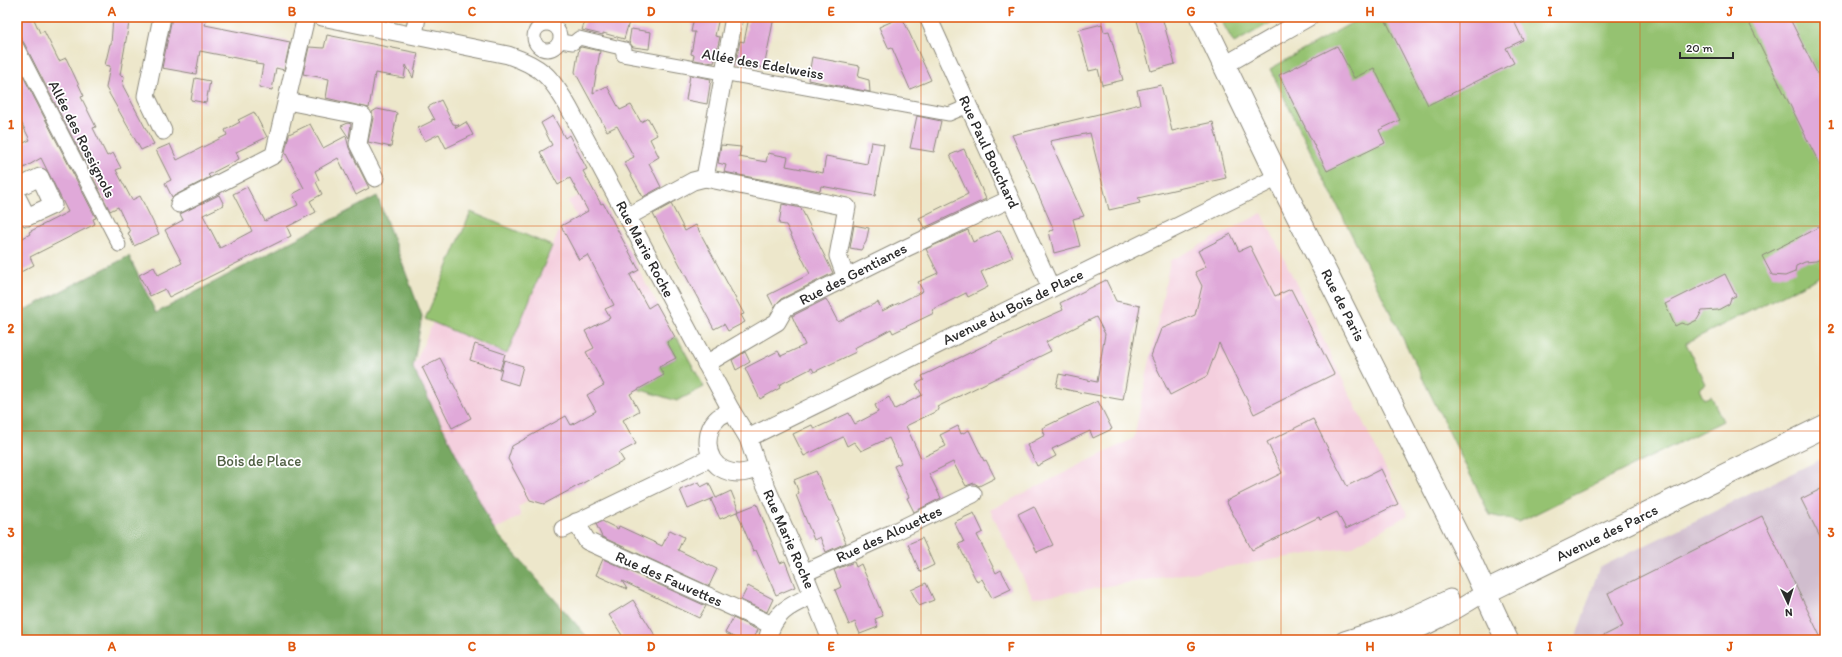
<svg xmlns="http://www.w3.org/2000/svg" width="1842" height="657" viewBox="0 0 1842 657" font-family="Itim,sans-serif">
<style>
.built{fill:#f4cfde}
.industrial{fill:#d0bdce}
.green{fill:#95c271;stroke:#60764e}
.forest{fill:#78a863;stroke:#526a47}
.building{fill:#e0a9d9}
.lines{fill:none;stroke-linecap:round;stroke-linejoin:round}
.pedestrian-casing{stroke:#8c897b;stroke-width:15}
.minor-casing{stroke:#8c897b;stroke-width:19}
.tertiary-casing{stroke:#8c897b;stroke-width:24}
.pedestrian{stroke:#fff;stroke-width:13}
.minor{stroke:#fff;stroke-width:17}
.tertiary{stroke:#fff;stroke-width:22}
.grid{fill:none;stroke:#df570e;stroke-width:1;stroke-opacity:0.55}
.labels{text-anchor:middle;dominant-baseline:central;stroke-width:3.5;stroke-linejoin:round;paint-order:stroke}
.street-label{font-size:15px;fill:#2b2b2b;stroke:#fff}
.park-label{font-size:15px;fill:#506044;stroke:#fff}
.neatline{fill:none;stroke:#df570e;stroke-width:1.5}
.grid-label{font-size:13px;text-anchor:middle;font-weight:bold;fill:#df570e}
</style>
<rect width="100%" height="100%" fill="#fff"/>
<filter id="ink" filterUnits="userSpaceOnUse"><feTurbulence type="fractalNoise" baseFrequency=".025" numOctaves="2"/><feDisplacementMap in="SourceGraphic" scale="8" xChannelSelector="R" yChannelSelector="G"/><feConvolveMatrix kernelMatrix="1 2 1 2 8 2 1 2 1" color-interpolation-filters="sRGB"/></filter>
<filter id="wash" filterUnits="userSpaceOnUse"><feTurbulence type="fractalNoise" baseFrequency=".012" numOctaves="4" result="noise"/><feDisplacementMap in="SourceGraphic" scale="16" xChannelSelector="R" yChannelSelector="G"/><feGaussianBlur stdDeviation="0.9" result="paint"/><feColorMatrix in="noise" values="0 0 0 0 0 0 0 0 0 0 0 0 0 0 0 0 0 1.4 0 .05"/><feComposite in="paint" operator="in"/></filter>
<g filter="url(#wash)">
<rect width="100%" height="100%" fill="#ede7cb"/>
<g class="built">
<polygon points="594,187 675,337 667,342 676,358 664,375 638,389 626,385 639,411 615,424 619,453 624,461 556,476 565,493 544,504 530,500 518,507 521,516 494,530 413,368 433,322 507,353 561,226 577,217 568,201"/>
<polygon points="1262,213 1408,515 1351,547 1033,598 990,510 1134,438 1170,261"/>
</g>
<polygon class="industrial" points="1825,457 1825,640 1575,640 1599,568"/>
<g class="green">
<polygon points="1219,17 1281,17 1234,43"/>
<polygon points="1362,17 1825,17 1825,274 1686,343 1705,384 1699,388 1704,399 1711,396 1723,421 1519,522 1490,515 1270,69"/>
<polygon points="471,212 552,246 507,354 425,319"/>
<polygon points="675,337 678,339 704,387 677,401 638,389 663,375 659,367 676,358 667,342"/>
</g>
<polygon class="forest" points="377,196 422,316 413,368 494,530 590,640 17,640 17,314 129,256 156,313"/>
<g id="blocks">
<g class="building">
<polygon points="17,17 33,17 40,33 44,31 59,61 66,58 84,96 81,97 96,127 93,128 107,156 113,153 121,168 116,170 132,200 140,196 159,234 134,246 128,233 130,232 118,207 110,211 24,43 17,33"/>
<polygon points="113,17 130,17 120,75 124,76 123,86 154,144 141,150 106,88 110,66 105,65 110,44 111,44"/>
<polygon points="172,17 207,17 205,25 290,42 284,70 276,68 272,90 259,87 263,65 256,64 256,62 200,51 196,74 162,68"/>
<polygon points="586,17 619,17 622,20 629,22 624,39 603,33 603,35 582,30"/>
<polygon points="694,17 719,17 715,36 720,37 714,63 693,60 694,55 691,54 695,32 691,32"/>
<polygon points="749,17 774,17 764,68 736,62 740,41 744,42"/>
<polygon points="902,17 931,80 910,89 892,48 889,49 879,27"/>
<polygon points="1136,17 1162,17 1175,64 1151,71"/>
<polygon points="1384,17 1512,17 1523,40 1506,48 1514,63 1428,105"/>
<polygon points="1746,17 1789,17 1825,89 1825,175"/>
<polygon points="1102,24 1104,32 1109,31 1123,80 1102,85 1098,69 1089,71 1078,30"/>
<polygon points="631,29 651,32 649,49 633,47 629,42"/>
<polygon points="327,35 418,53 413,78 406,65 404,78 375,73 369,108 326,98 329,79 303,74 309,47 324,48"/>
<polygon points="1337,46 1354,78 1374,68 1400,120 1379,130 1385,143 1327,171 1279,75"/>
<polygon points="581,47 600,51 593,93 607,86 620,110 631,105 641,122 648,118 657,135 650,139 659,157 649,163 661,187 643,197 624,162 634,157 617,126 607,131 575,72 579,48"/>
<polygon points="812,57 860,66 858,77 869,80 870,92 808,80"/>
<polygon points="21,72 96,218 93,219 95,224 30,257 34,265 17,274 17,232 21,239 30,234 29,232 68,212 41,158 17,172 17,146 30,140 17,114 17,74"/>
<polygon points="690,75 711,79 707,104 686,100"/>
<polygon points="195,78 210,81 206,103 191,100"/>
<polygon points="1161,85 1172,131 1213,122 1226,178 1138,198 1140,203 1109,210 1090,133 1050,141 1084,216 1073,219 1080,246 1054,253 1049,231 1054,230 1012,135 1140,104 1137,90"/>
<polygon points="441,100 453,124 459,125 455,126 456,128 466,122 473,135 446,148 439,134 425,141 418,128 432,121 432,119 435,120 428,107"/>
<polygon points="377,109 397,113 391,147 368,142 373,118 372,112"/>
<polygon points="254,112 267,137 236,152 239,159 208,175 210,177 172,197 165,183 171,180 156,150 170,144 177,160 227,135 225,130 240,122 238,120"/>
<polygon points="553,116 565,138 569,135 587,169 583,171 601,204 603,203 639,270 630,275 648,308 656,303 675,337 667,342 676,358 659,367 664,375 630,394 639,411 623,420 636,444 619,453 624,461 544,504 530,500 508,459 512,446 566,416 571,425 596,411 587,395 604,385 586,352 594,348 585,331 610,318 605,309 614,305 588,255 579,260 561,226 588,211 570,178 558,185 540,152 552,145 541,123"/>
<polygon points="917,116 941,121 934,152 910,148"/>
<polygon points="348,123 351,124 349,138 341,126"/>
<polygon points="310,124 323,148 346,136 349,148 369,188 356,195 338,158 315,171 319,180 316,182 322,194 310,201 316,212 287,227 291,236 169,297 165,289 150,296 139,275 154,267 158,275 182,263 165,230 183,220 180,214 219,195 224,205 203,215 220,248 252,231 233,194 247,187 265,221 298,205 293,194 304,188 285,152 289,134"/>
<polygon points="871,142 884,144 875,196 821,186 820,191 724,172 726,165 718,163 721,145 741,147 739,157 766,162 768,153 788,157 786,166 823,173 826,156 867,164"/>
<polygon points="964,149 986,199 924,228 919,218 968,194 950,155"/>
<polygon points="671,204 685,231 696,225 744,314 741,315 745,322 728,331 724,324 714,329 653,214"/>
<polygon points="782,204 801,208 833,273 781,299 774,307 768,295 810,274 786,225 779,224"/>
<polygon points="1825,224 1825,257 1816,261 1805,262 1796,266 1795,272 1785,276 1772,275 1762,256"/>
<polygon points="854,225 869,228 866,242 861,250 850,248"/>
<polygon points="968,230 973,242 1000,230 1013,257 981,272 988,287 968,297 966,293 932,310 934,313 893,333 891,329 878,336 854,348 856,352 814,372 812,368 779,385 780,388 760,399 745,368 778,351 781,356 805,345 792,316 826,299 838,322 878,302 882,311 903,301 923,291 918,282 938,273 926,249"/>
<polygon points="1231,234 1239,251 1250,246 1275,296 1291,289 1334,374 1254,414 1219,343 1207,376 1170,395 1151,356 1161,329 1195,315 1202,286 1195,272 1206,267 1198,251"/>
<polygon points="1725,274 1736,296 1731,298 1729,304 1718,310 1702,311 1697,320 1687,325 1681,323 1675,326 1665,304"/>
<polygon points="1106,280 1116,301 1140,306 1123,400 1073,391 1056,387 1059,374 1097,382 1105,334 1096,317 1046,342 1051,351 937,407 939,410 906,426 921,458 946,446 940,435 958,426 961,434 969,430 984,461 986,460 995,478 979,486 974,483 966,486 953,462 929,474 941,498 914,512 907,498 909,497 894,466 901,463 889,438 861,451 854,442 847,446 843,437 804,456 793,434 812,425 814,429 849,413 855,424 878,412 875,405 889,397 895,409 922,395 916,384 924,380 922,376 998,339 1063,310 1060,303"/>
<polygon points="475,344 505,354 500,370 470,360"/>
<polygon points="745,352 750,362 736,370 732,360"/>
<polygon points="440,358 471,418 452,428 422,367"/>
<polygon points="504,360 523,366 518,385 499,379"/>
<polygon points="1098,401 1112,429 1093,438 1090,431 1052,449 1056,456 1037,466 1027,445 1045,435 1042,428"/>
<polygon points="1313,419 1347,486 1381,469 1398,504 1346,529 1337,512 1320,520 1319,517 1252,550 1226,501 1282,473 1267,442"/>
<polygon points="816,471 829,501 831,501 839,520 837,521 846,543 826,552 820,537 814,540 796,495 799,493 794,480"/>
<polygon points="699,482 701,487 709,483 716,498 731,491 739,511 720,519 711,500 714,498 688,509 680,490"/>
<polygon points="1825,487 1825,547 1801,499"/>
<polygon points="757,504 780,563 785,561 795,587 776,595 756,550 753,551 737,512"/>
<polygon points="1034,506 1053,545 1037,552 1018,514"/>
<polygon points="974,513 983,532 977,535 996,573 1001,570 1011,589 992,598 982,579 977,582 958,544 964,542 954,522"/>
<polygon points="1762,516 1822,640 1595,640 1623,626 1608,593"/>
<polygon points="602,521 618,529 619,526 662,546 670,530 684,537 678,550 717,569 709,586 602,537 596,524"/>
<polygon points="922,538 934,565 920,572 908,544"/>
<polygon points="603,559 706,606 699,618 622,581 627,589 596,575"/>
<polygon points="854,562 856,567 861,564 883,616 875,619 878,627 860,634 855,622 849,625 835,590 841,587 834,570"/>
<polygon points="926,583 934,600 919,606 911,590"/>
<polygon points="748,586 773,599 767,612 741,600"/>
<polygon points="633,600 658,640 625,640 609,615"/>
<polygon points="733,618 758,630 753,640 740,640 725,633"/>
</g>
</g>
</g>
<g filter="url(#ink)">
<use href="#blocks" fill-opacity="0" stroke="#8c897b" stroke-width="1"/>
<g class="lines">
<defs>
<g id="pedestrian">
<circle cx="547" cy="37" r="13"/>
<polyline points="560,41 573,43 579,38 625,49 623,55 949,114 968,106"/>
<polyline points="17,47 119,245"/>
</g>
<g id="minor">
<polyline points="162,17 146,96 163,131"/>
<path d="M322,17L508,55C543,67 551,77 569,108L731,410L748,438L758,468L804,573L831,640"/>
<polyline points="734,17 705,178 847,207 838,256 846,278"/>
<polyline points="928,17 1051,288"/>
<polyline points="414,35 417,17"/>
<polyline points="1225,65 1309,17"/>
<polyline points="287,101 363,116 358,144 375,178"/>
<polyline points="17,188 40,177 53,205 27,217 17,197"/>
<polyline points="179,204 274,155 306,17"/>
<polyline points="627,217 693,181 705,178"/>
<polyline points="706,364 777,322 785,308 906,248 1010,199"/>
<path d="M731,410C727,413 721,415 718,418C710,425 708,433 708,443C709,471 735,479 758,468"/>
<polyline points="748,438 1278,177"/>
<polyline points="576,522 587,541 772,625"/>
<polyline points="563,529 710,458"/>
<polyline points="804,573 888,535 973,494"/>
<path d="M767,640C774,612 789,606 813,595"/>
<polyline points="1344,640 1394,624 1450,598"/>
<path d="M1390,640C1424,630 1455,611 1484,593"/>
</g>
<g id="tertiary">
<polyline points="1201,17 1278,177 1471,562 1507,640"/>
<polyline points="1484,593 1825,426"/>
</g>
</defs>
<use href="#pedestrian" class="pedestrian-casing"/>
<use href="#minor" class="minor-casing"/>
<use href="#tertiary" class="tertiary-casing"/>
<use href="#pedestrian" class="pedestrian"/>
<use href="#minor" class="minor"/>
<use href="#tertiary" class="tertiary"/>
</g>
</g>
<path class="grid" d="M202,17V640M382,17V640M561,17V640M741,17V640M921,17V640M1101,17V640M1281,17V640M1460,17V640M1640,17V640M17,226H1825M17,431H1825"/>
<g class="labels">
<g class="street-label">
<text transform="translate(763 64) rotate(10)">Allée des Edelweiss</text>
<text transform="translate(82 139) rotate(63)">Allée des Rossignols</text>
<text transform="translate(989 152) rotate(65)">Rue Paul Bouchard</text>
<text transform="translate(645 249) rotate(62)">Rue Marie Roche</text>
<text transform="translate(853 274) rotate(-27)">Rue des Gentianes</text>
<text transform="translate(1343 305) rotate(63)">Rue de Paris</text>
<text transform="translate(1013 307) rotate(-26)">Avenue du Bois de Place</text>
<text transform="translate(1607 533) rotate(-26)">Avenue des Parcs</text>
<text transform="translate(889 534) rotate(-25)">Rue des Alouettes</text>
<text transform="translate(789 539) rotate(66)">Rue Marie Roche</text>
<text transform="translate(669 579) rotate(24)">Rue des Fauvettes</text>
</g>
<g class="park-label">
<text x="259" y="461">Bois de Place</text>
</g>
</g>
<rect width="1842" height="657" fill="none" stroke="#fff" stroke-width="44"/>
<g transform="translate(1788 603) rotate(176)" stroke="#ffffff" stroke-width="3" paint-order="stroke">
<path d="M0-3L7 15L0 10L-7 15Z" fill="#2b2b2b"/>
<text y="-6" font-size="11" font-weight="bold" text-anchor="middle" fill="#2b2b2b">N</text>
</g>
<path d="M1680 52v6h53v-6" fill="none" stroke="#2b2b2b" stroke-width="2"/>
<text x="1686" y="52" font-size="12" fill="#2b2b2b" stroke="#ffffff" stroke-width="3" paint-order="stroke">20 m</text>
<rect x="22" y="22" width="1798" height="613" class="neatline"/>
<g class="grid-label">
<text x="112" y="16">A</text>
<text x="292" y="16">B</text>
<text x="472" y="16">C</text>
<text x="651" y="16">D</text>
<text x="831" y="16">E</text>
<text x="1011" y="16">F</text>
<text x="1191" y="16">G</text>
<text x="1370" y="16">H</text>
<text x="1550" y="16">I</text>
<text x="1730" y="16">J</text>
<text x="11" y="129">1</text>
<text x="1831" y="129">1</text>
<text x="11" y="333">2</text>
<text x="1831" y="333">2</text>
<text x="11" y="537">3</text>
<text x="1831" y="537">3</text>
<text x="112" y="651">A</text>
<text x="292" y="651">B</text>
<text x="472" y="651">C</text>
<text x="651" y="651">D</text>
<text x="831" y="651">E</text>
<text x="1011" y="651">F</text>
<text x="1191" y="651">G</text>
<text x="1370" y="651">H</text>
<text x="1550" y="651">I</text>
<text x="1730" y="651">J</text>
</g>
</svg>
